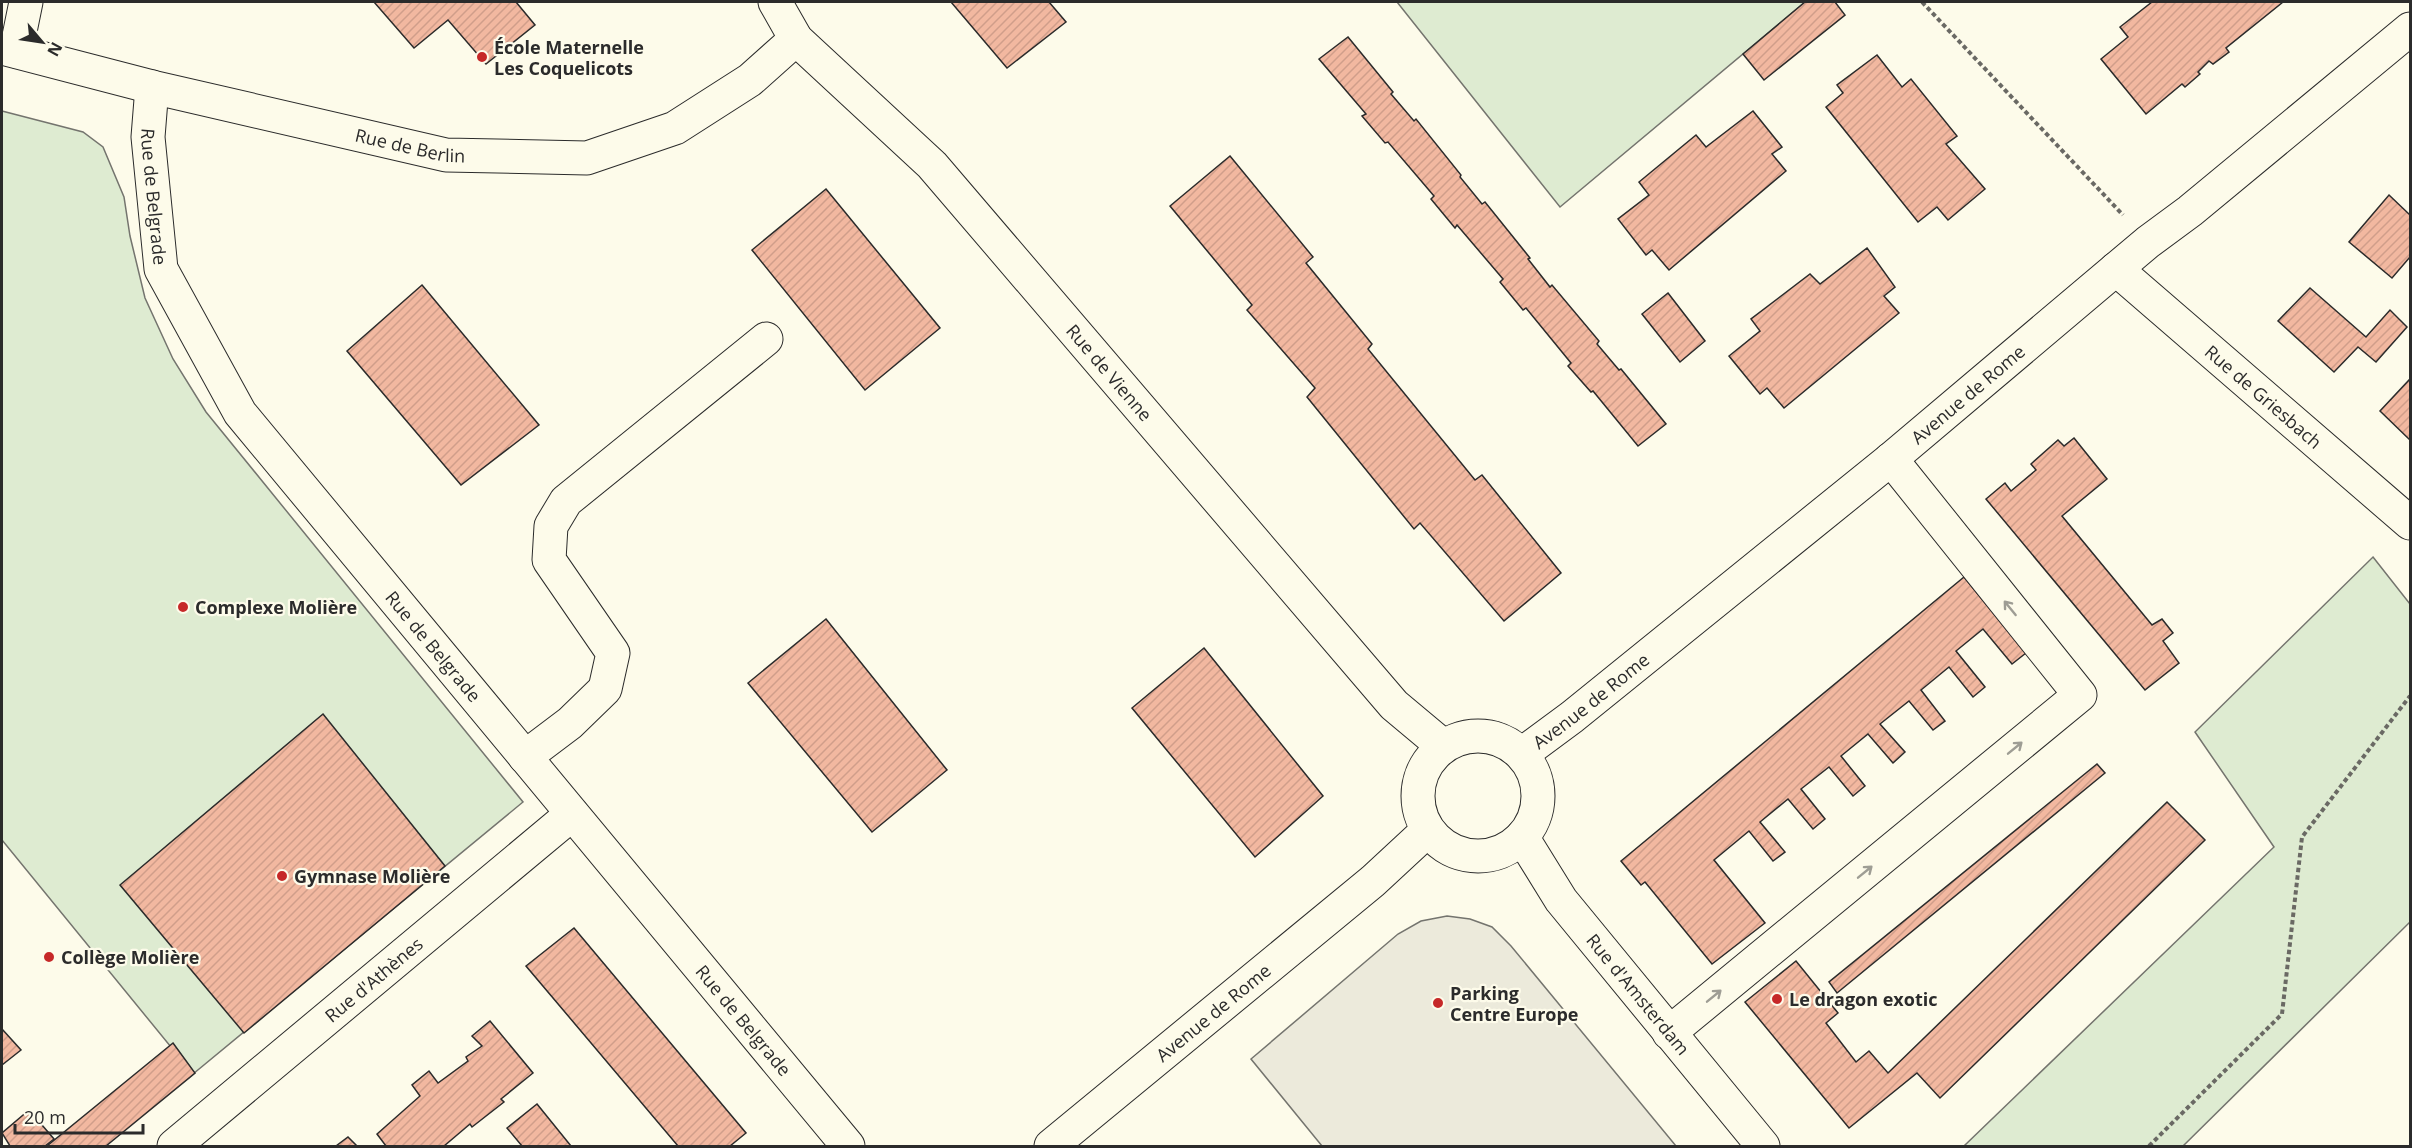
<svg xmlns="http://www.w3.org/2000/svg" width="2412" height="1148" viewBox="0 0 2412 1148" font-family="'Open Sans',sans-serif">
<style>
.park{fill:#deebd1;stroke:#74746e;stroke-width:1.5}
.parking{fill:#eceadb;stroke:#74746e;stroke-width:1.5}
.building{fill:url(#building-hatch);stroke:#2b2b2b;stroke-width:1.5}
.lines{fill:none;stroke-linecap:round;stroke-linejoin:round}
.minor-casing{stroke:#2b2b2b;stroke-width:35}
.path{stroke:#6a6964;stroke-width:4;stroke-dasharray:4.5 3;stroke-linecap:butt}
.minor{stroke:#fdfbea;stroke-width:33}
.oneway{stroke:#9e9d94}
.poi-dot{fill:#c62828;stroke:#fdfbea;stroke-width:2}
.labels{text-anchor:middle;dominant-baseline:central;stroke-width:4.5;stroke-linejoin:round;paint-order:stroke}
.poi-label{font-size:18px;font-weight:bold;fill:#2b2b2b;stroke:#fdfbea;text-anchor:start}
.street-label{font-size:18px;fill:#2b2b2b;stroke:#fdfbea}
</style>
<defs>
<pattern id="building-hatch" width="6" height="6" patternUnits="userSpaceOnUse" patternTransform="scale(1.5)"><rect width="6" height="6" fill="#f2b8a0"/><path d="M-1 1l2-2M0 6l6-6M5 7l2-2" fill="none" stroke="#d09e8a"/></pattern>
</defs>
<rect width="100%" height="100%" fill="#fdfbea"/>
<g class="park">
<polygon points="1397,2 1805,2 1560,207"/>
<polygon points="2,111 83,132 103,147 124,197 130,236 145,298 173,359 206,412 523,802 193,1074 2,840"/>
<polygon points="2373,557 2410,604 2410,922 2183,1146 1964,1146 2274,847 2195,732"/>
</g>
<polygon class="parking" points="1447,916 1470,919 1492,927 1511,946 1676,1146 1322,1146 1251,1059 1398,934 1421,921"/>
<g class="building">
<polygon points="374,2 516,2 535,25 486,64 448,20 414,48"/>
<polygon points="951,2 1049,2 1066,22 1007,68"/>
<polygon points="1805,2 1835,2 1845,15 1764,80 1743,54"/>
<polygon points="2152,2 2283,2 2226,48 2229,52 2213,64 2209,61 2198,72 2200,74 2185,87 2182,84 2146,114 2101,59 2128,37 2120,27"/>
<polygon points="1348,37 1393,92 1391,94 1414,121 1416,119 1461,175 1460,177 1482,204 1485,202 1530,258 1528,259 1550,287 1552,285 1599,341 1597,344 1619,370 1621,369 1666,424 1638,446 1593,391 1591,392 1568,366 1571,363 1526,308 1523,310 1500,282 1503,279 1457,225 1455,228 1431,199 1434,196 1388,142 1385,143 1362,116 1366,114 1319,59"/>
<polygon points="1877,55 1902,87 1911,79 1957,136 1946,144 1985,189 1948,220 1937,207 1918,222 1826,107 1843,93 1837,85"/>
<polygon points="1753,111 1782,147 1772,154 1786,171 1669,270 1652,250 1646,255 1618,219 1649,195 1639,182 1696,135 1706,147"/>
<polygon points="1230,156 1313,257 1306,263 1372,344 1368,349 1475,480 1482,475 1561,573 1504,621 1420,523 1414,529 1307,397 1315,388 1247,310 1252,305 1170,206"/>
<polygon points="826,189 940,328 865,390 752,250"/>
<polygon points="2389,195 2410,215 2410,257 2392,278 2349,242"/>
<polygon points="1867,248 1895,287 1884,296 1899,313 1784,408 1767,388 1760,394 1729,356 1760,331 1751,319 1810,274 1820,284"/>
<polygon points="422,285 539,425 461,485 347,351"/>
<polygon points="2310,288 2366,337 2390,310 2407,327 2376,362 2358,347 2334,372 2278,321"/>
<polygon points="1668,293 1705,341 1680,362 1642,314"/>
<polygon points="2410,379 2410,440 2380,411"/>
<polygon points="2074,438 2107,479 2062,516 2152,625 2162,619 2173,633 2163,641 2179,663 2145,690 1986,499 2005,483 2011,491 2036,470 2031,464 2058,440 2064,446"/>
<polygon points="1964,577 2026,653 2012,664 1983,629 1956,651 1985,687 1973,697 1949,667 1921,690 1945,721 1933,730 1909,701 1880,724 1905,752 1893,763 1868,734 1841,756 1865,786 1853,796 1829,767 1801,789 1825,819 1813,829 1788,799 1760,822 1785,852 1773,861 1749,831 1714,860 1765,923 1712,964 1645,882 1641,885 1621,861"/>
<polygon points="826,619 947,770 872,832 748,683"/>
<polygon points="1204,648 1323,796 1255,857 1132,708"/>
<polygon points="323,714 445,866 244,1033 120,885"/>
<polygon points="2097,764 2105,773 1837,993 1829,982"/>
<polygon points="2167,802 2205,840 1940,1098 1917,1073 1849,1128 1745,1002 1796,961 1838,1013 1826,1023 1856,1062 1869,1051 1888,1073"/>
<polygon points="574,928 746,1133 730,1146 678,1146 526,966"/>
<polygon points="490,1021 533,1073 501,1099 504,1102 472,1127 470,1124 444,1146 386,1146 377,1134 420,1096 412,1085 429,1071 438,1083 468,1061 466,1057 482,1046 472,1036"/>
<polygon points="2,1029 21,1050 2,1065"/>
<polygon points="173,1043 195,1073 106,1146 47,1146"/>
<polygon points="537,1104 571,1146 522,1146 507,1128"/>
<polygon points="29,1110 54,1139 45,1146 10,1146 2,1133"/>
<polygon points="348,1137 357,1146 336,1146"/>
</g>
<g class="lines">
<defs>
<g id="minor">
<path id="s1" d="M775,2L796,39L932,165L1394,705L1443,746"/>
<path id="s2" d="M2,48L152,87L446,155L587,158L675,128L750,80L796,39"/>
<polyline points="16,51 26,2"/>
<path id="s3" d="M152,87L148,137L161,269L240,413L848,1146"/>
<path id="s4" d="M2116,269L2410,523"/>
<circle cx="1478" cy="796" r="60"/>
<path id="s5" d="M1522,754L1572,717L1891,459L2148,242L2190,211L2410,29"/>
<polyline points="525,757 570,723 605,689 613,653 549,560 551,526 566,501 766,339"/>
<path id="s6" d="M1522,837L1561,900L1763,1146"/>
<polyline points="1669,1033 2080,695 1891,459"/>
<path id="s7" d="M174,1146L572,814"/>
<path id="s8" d="M1051,1146L1373,881L1428,830"/>
</g>
</defs>
<use href="#minor" class="minor-casing"/>
<g class="path">
<polyline points="1922,2 2123,215"/>
<polyline points="2149,1146 2282,1014 2302,837 2410,696"/>
</g>
<use href="#minor" class="minor"/>
</g>
<defs><path id="oneway-shaft" d="M-6 0H5M1.5-3L5.5 0L1.5 3" fill="none" stroke-width="1.6" stroke-linecap="round" stroke-linejoin="round" transform="scale(1.5)"/></defs>
<g class="oneway">
<use href="#oneway-shaft" transform="translate(2010 608) rotate(-129)"/>
<use href="#oneway-shaft" transform="translate(2015 748) rotate(-39)"/>
<use href="#oneway-shaft" transform="translate(1865 872) rotate(-39)"/>
<use href="#oneway-shaft" transform="translate(1714 996) rotate(-39)"/>
</g>
<g class="poi-dot">
<circle cx="482" cy="57" r="6"/>
<circle cx="183" cy="607" r="6"/>
<circle cx="282" cy="876" r="6"/>
<circle cx="49" cy="957" r="6"/>
<circle cx="1777" cy="999" r="6"/>
<circle cx="1438" cy="1003" r="6"/>
</g>
<g class="labels">
<g class="poi-label">
<text x="494" y="47">École Maternelle<tspan x="494" dy="21">Les Coquelicots</tspan></text>
<text x="195" y="607">Complexe Molière</text>
<text x="294" y="876">Gymnase Molière</text>
<text x="61" y="957">Collège Molière</text>
<text x="1450" y="993">Parking<tspan x="1450" dy="21">Centre Europe</tspan></text>
<text x="1789" y="999">Le dragon exotic</text>
</g>
<g class="street-label">
<text stroke="none"><textPath href="#s2" startOffset="420">Rue de Berlin</textPath></text>
<text stroke="none"><textPath href="#s3" startOffset="110">Rue de Belgrade</textPath></text>
<text stroke="none"><textPath href="#s1" startOffset="501">Rue de Vienne</textPath></text>
<text stroke="none"><textPath href="#s5" startOffset="573">Avenue de Rome</textPath></text>
<text stroke="none"><textPath href="#s4" startOffset="195">Rue de Griesbach</textPath></text>
<text stroke="none"><textPath href="#s3" startOffset="650">Rue de Belgrade</textPath></text>
<text stroke="none"><textPath href="#s5" startOffset="87">Avenue de Rome</textPath></text>
<text stroke="none"><textPath href="#s7" startOffset="260">Rue d'Athènes</textPath></text>
<text stroke="none"><textPath href="#s6" startOffset="196">Rue d'Amsterdam</textPath></text>
<text stroke="none"><textPath href="#s8" startOffset="210">Avenue de Rome</textPath></text>
<text stroke="none"><textPath href="#s3" startOffset="1136">Rue de Belgrade</textPath></text>
</g>
</g>
<rect width="2412" height="1148" fill="none" stroke="#2b2b2b" stroke-width="6"/>
<g transform="translate(42 42) rotate(119)" stroke="#fdfbea" stroke-width="4.5" paint-order="stroke">
<path d="M0-4.5L10 22L0 15L-10 22Z" fill="#2b2b2b"/>
<text y="-9" font-size="16" font-weight="bold" text-anchor="middle" fill="#2b2b2b">N</text>
</g>
<path d="M15 1124v9h128v-9" fill="none" stroke="#2b2b2b" stroke-width="3"/>
<text x="24" y="1124" font-size="18" fill="#2b2b2b" stroke="#fdfbea" stroke-width="4.5" paint-order="stroke">20 m</text>
</svg>
